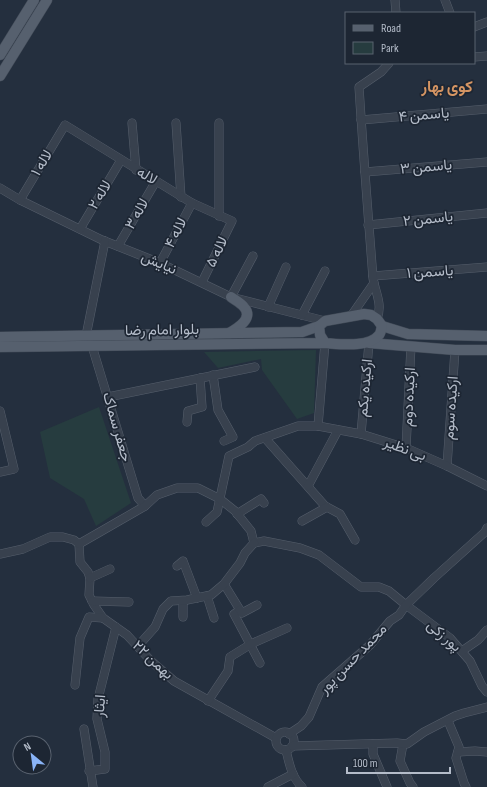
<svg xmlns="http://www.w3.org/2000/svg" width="487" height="787" viewBox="0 0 487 787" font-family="'Sofia Sans Condensed',Vazirmatn,sans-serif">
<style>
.green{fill:#263c3f}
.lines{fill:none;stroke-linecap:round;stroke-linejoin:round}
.minor-casing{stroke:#565f6c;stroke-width:9}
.major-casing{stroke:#414a57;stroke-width:11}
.minor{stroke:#38414e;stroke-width:8}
.major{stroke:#56606e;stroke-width:10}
.labels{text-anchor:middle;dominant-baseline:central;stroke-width:3.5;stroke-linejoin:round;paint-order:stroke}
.street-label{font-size:15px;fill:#b4bcc9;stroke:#1d2633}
.neighbourhood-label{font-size:16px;font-weight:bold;fill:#d59563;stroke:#1d2633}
</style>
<rect width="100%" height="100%" fill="#242f3e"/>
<g class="green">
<polygon points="316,350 314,413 297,419 262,370 261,359 218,368 204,352"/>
<polygon points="99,407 131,503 96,526 84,499 50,478 40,432"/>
</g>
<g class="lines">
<defs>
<g id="minor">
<polyline points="395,0 396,13"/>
<polyline points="445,0 450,13"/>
<polyline points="474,27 487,22"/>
<polyline points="474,57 487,56"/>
<polyline points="361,120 487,109"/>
<polyline points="132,123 136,170"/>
<polyline points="176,123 181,197"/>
<polyline points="365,172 487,162"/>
<polyline points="0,188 20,200 102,240 160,263 231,297 325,321"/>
<polyline points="20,200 65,125 192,203 232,221 202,282"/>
<polyline points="219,216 219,123"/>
<polyline points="368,225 487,213"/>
<polyline points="80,229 121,160"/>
<polyline points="118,246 156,181"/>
<polyline points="160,263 192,203"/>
<polyline points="373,276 487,267"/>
<polyline points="231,297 253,256"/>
<polyline points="268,307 286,267"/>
<polyline points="302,315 325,271"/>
<polyline points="351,316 374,283"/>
<path d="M377,319C383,304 375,292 373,278C368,214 363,150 359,87L381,72L389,63"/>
<polyline points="86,336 105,241"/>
<polyline points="92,346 138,498 145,506"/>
<polyline points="213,375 218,410 233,437 224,441"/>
<polyline points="108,397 255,367"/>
<polyline points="0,411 14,469 0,472"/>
<polyline points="187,422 188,411 202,407 200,378"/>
<polyline points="318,426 325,343"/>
<polyline points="361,434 369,343"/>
<polyline points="265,438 325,506 340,514 355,540"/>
<polyline points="406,448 411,346"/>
<polyline points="447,466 455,350"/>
<polyline points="308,486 338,430"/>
<polyline points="237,514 261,499 264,503"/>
<polyline points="302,521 327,507"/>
<polyline points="206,522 217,512 229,456 248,447 255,441 298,426 318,426 361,434 406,448 447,466 487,486"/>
<polyline points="254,543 264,541 300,548 319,555 361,587 379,587 389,591 406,605 450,638 470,661 482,686 487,692"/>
<polyline points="79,544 80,562 88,572 90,578 89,595 94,605 103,618 127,635 151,661 174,681 276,738"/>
<polyline points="0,554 23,549 50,537 63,537 74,540 79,544 145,506 157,495 177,488 198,488 220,499 235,511 251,531 254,543"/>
<polyline points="177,566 183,561 197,598"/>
<polyline points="90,578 110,569"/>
<polyline points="224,584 240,610 234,614 260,663"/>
<polyline points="207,596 214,618"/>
<polyline points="92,601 129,602"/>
<polyline points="183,601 183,617"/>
<polyline points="240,610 242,613 257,605"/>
<polyline points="138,646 155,627 163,609 171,601 187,600 211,595 224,584 240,563 245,553 254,543"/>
<polyline points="462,651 478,640 487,630"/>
<polyline points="75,685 80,638 89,617 103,618"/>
<polyline points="208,701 228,671 230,657 251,644 287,628"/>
<polyline points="448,721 459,747 456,758 464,783 466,787"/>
<polyline points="84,729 93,787"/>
<circle cx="285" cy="741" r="9"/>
<polyline points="289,734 301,726 309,717 322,687 370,645 390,621 399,615 406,605 434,578 485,532 487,528"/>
<polyline points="373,744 373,754 387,787"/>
<polyline points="403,744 400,761 410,783 413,787"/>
<polyline points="292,746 397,743 407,744 424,732 455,716 464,713 487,707"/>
<path d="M286,750C289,763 292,778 302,787"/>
<polyline points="458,752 475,751 487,752"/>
<polyline points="89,771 105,769 105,752 97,719 98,699 116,627"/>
<polyline points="268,787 293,774"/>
</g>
<g id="major">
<polyline points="0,55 34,0"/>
<polyline points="0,76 47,0"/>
<polyline points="382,326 408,334 487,336"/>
<path d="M229,333C238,328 254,318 244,307C241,303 235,300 231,297"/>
<polyline points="0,337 302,332 319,326"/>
<polyline points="369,343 455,350 487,350"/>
<path d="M0,347L325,343C340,344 369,348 379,335C381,333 381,329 382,326L377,319L371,315L364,314L325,321L319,326L320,335L325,343"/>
</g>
</defs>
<use href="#minor" class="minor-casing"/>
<use href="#major" class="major-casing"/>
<use href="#minor" class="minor"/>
<use href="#major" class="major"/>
</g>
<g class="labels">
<g class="street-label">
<text transform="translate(424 115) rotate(-5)">یاسمن ۴</text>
<text transform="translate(42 163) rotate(-59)">لاله ۱</text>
<text transform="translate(426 167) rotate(-5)">یاسمن ۳</text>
<text transform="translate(147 176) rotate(31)">لاله</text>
<text transform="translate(100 195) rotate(-59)">لاله ۲</text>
<text transform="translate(137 214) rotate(-60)">لاله ۳</text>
<text transform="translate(428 219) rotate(-6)">یاسمن ۲</text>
<text transform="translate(176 233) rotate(-63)">لاله ۴</text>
<text transform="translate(217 252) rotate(-64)">لاله ۵</text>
<text transform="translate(159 263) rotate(23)">نیایش</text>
<text transform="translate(430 272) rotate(-4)">یاسمن ۱</text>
<text transform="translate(162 330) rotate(-1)">بلوار امام رضا</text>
<text transform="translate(365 388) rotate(-85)">ارکیده یکم</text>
<text transform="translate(409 397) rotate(-87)">ارکیده دوم</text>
<text transform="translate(451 408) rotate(-86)">ارکیده سوم</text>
<text transform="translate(117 427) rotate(74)">جعفر سماک</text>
<text transform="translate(405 449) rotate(20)">بی نظیر</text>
<text transform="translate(444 636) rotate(41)">پور زکی</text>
<text transform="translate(353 659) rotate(-46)">محمد حسن پور</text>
<text transform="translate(153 660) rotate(43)">۲۲ بهمن</text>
<text transform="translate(100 706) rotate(-86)">ایثار</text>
</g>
<g class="neighbourhood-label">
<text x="447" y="87">کوی بهار</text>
</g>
</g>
<rect x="345" y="12" width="130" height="52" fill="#1d2633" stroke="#59626f"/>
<rect x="353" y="25" width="20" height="6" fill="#56606e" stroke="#59626f"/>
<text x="381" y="32" font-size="12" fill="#b4bcc9">Road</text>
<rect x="353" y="42" width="20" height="12" fill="#263c3f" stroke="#59626f"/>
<text x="381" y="52" font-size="12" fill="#b4bcc9">Park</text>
<g transform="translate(32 755) rotate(331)"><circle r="19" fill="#1d2633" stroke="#59626f"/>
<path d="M0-3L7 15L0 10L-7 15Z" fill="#8ab4f8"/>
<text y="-6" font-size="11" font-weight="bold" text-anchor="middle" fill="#b4bcc9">N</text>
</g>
<path d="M347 767v6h103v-6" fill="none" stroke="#b4bcc9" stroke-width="2"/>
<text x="353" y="767" font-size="12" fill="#b4bcc9" stroke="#1d2633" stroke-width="3" paint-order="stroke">100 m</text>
</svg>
